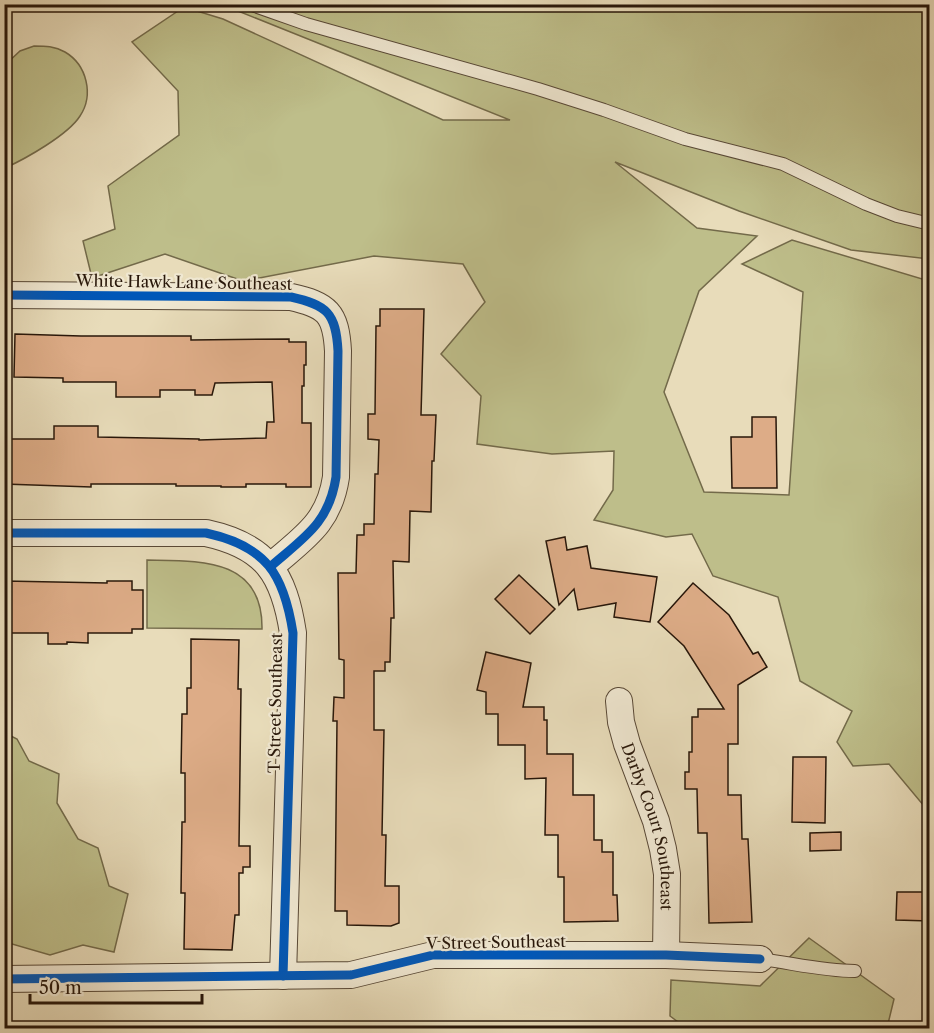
<svg xmlns="http://www.w3.org/2000/svg" width="934" height="1033" viewBox="0 0 934 1033" font-family="'Libre Caslon Text',serif">
<style>
.green{fill:#bebe8a;stroke:#736a4a;stroke-width:1.5}
.building{fill:#ddac87;stroke:#28170a;stroke-width:1.5}
.lines{fill:none;stroke-linecap:round;stroke-linejoin:round}
.lane-casing{stroke:#584836;stroke-width:14}
.street-casing{stroke:#584836;stroke-width:28}
.lane{stroke:#f0e8d2;stroke-width:12}
.street{stroke:#f0e8d2;stroke-width:26}
.cycleway-casing{stroke:#f0e8d2;stroke-width:13}
.cycleway{stroke:#0057b8;stroke-width:9}
.labels{text-anchor:middle;dominant-baseline:central;stroke-width:4.5;stroke-linejoin:round;paint-order:stroke}
.street-label{font-size:16px;fill:#28170a;stroke:#f0e8d2}
</style>
<rect width="100%" height="100%" fill="#e8dcba"/>
<filter id="stains"><feTurbulence type="fractalNoise" baseFrequency=".00333" numOctaves="4"/><feColorMatrix values="0 0 0 0 .2 0 0 0 0 .09 0 0 0 0 .02 0 0 0 .5 -.17"/></filter>
<radialGradient id="worn" r=".72"><stop offset=".6" stop-color="#630" stop-opacity="0"/><stop offset="1" stop-color="#630" stop-opacity=".3"/></radialGradient>
<g class="green">
<polygon points="223,5 929,5 929,259 851,250 739,211 615,162 697,228 757,236 699,291 664,392 704,492 789,495 803,292 742,264 792,240 929,281 929,812 889,764 853,766 837,742 852,711 800,681 778,597 713,576 692,534 666,537 594,520 613,490 614,451 552,454 477,444 481,396 441,354 485,302 463,264 374,256 243,281 165,254 92,278 83,241 115,229 108,186 179,135 178,91 132,42 184,7 223,19 443,120 510,120"/>
<path d="M34,46C45,46 55,46 65,52C87,65 94,95 80,116C68,135 25,159 5,168V65L20,51Z"/>
<path d="M147,560C199,561 263,557 262,629L147,628Z"/>
<polygon points="5,733 17,739 29,761 59,774 57,803 78,839 98,848 109,886 128,894 114,952 83,945 50,955 5,942"/>
<polygon points="809,938 894,999 887,1028 686,1028 670,1016 671,980 760,986"/>
</g>
<g class="building">
<polygon points="380,309 424,309 421,415 436,415 434,461 432,461 431,512 410,511 409,562 393,561 394,618 391,618 390,662 385,662 385,671 374,671 374,730 384,730 382,835 386,835 385,886 399,886 399,923 391,926 347,925 347,911 335,911 337,721 333,721 334,697 344,698 344,660 339,659 338,573 356,573 357,535 364,535 364,524 374,524 375,474 378,474 379,440 368,439 368,414 375,414 376,326 380,326"/>
<polygon points="15,334 81,336 191,336 191,340 289,339 289,342 306,342 306,365 304,365 304,386 302,386 302,423 311,423 311,487 286,487 286,484 246,484 246,487 221,487 221,486 176,486 176,484 91,484 91,487 4,484 4,439 54,439 54,426 98,426 98,437 199,439 199,440 266,438 267,422 274,422 272,382 215,383 212,395 195,395 195,390 160,390 160,397 116,397 116,382 63,382 63,378 14,377"/>
<polygon points="752,417 776,417 777,488 732,488 731,437 752,437"/>
<polygon points="565,537 567,550 587,546 591,568 657,577 650,622 614,617 616,603 578,610 574,589 559,605 546,541"/>
<polygon points="519,575 555,609 530,634 495,599"/>
<polygon points="4,581 107,583 107,581 132,581 132,590 143,590 143,629 132,629 132,633 88,633 88,643 67,642 67,644 48,644 48,633 4,633"/>
<polygon points="693,583 729,615 753,654 758,652 767,667 738,685 738,744 728,744 728,795 741,795 742,839 748,839 752,922 709,923 707,833 698,833 697,789 685,789 685,772 689,772 689,752 692,752 692,717 698,717 698,709 724,709 684,646 658,622"/>
<polygon points="191,639 239,640 238,689 241,689 239,846 250,846 250,867 243,867 243,873 239,873 239,915 235,915 232,950 184,949 185,893 181,893 182,822 185,822 185,773 181,773 182,714 187,714 187,688 191,688"/>
<polygon points="486,652 531,663 523,707 544,707 544,720 547,720 547,754 573,754 573,795 594,795 594,840 602,840 602,852 613,852 613,895 617,895 618,921 564,922 564,877 558,877 558,835 545,835 546,778 525,779 525,745 498,745 498,714 486,714 486,692 477,690"/>
<polygon points="793,757 826,757 825,823 792,822"/>
<polygon points="841,832 841,850 810,851 810,833"/>
<polygon points="897,892 930,892 930,921 896,920"/>
</g>
<g class="lines">
<defs>
<g id="lane">
<polyline points="249,4 306,24 538,89 604,110 685,139 783,164 866,204 897,216 930,224"/>
<path d="M760,959C792,963 823,971 855,971"/>
</g>
<g id="street">
<path d="M4,295L291,297C327,305 336,313 338,351L336,477C329,524 303,538 270,567"/>
<path d="M4,533H206C266,546 284,574 293,633L283,976"/>
<path id="s1" d="M619,701L621,722L627,744L656,821L663,849L667,874L666,955"/>
<polyline points="4,979 351,975 433,955 666,955 760,959"/>
</g>
</defs>
<use href="#lane" class="lane-casing"/>
<use href="#street" class="street-casing"/>
<use href="#lane" class="lane"/>
<use href="#street" class="street"/>
<defs>
<g id="cycleway">
<path d="M4,295L291,297C327,305 336,313 338,351L336,477C329,524 303,538 270,567"/>
<path d="M4,533H206C266,546 284,574 293,633L283,976"/>
<polyline points="4,979 351,975 433,955 666,955 760,959"/>
</g>
</defs>
<use href="#cycleway" class="cycleway-casing"/>
<use href="#cycleway" class="cycleway"/>
</g>
<g class="labels">
<g class="street-label">
<text transform="translate(184 282) rotate(1)">White Hawk Lane Southeast</text>
<text transform="translate(275 703) rotate(-89)">T Street Southeast</text>
<text stroke="none"><textPath href="#s1" startOffset="130">Darby Court Southeast</textPath></text>
<text transform="translate(496 942) rotate(-1)">V Street Southeast</text>
</g>
</g>
<rect width="934" height="1033" fill="none" stroke="#e8dcba" stroke-width="24"/>
<rect x="6" y="6" width="922" height="1021" fill="none" stroke="#28170a" stroke-width="3"/>
<rect x="12" y="12" width="910" height="1009" fill="none" stroke="#28170a" stroke-width="1.5"/>
<path d="M30 994v9h172v-9" fill="none" stroke="#28170a" stroke-width="3"/>
<text x="39" y="994" font-size="18" fill="#28170a" stroke="#f0e8d2" stroke-width="4.5" paint-order="stroke">50 m</text>
<rect width="100%" height="100%" filter="url(#stains)"/>
<rect width="100%" height="100%" fill="url(#worn)"/>
</svg>
